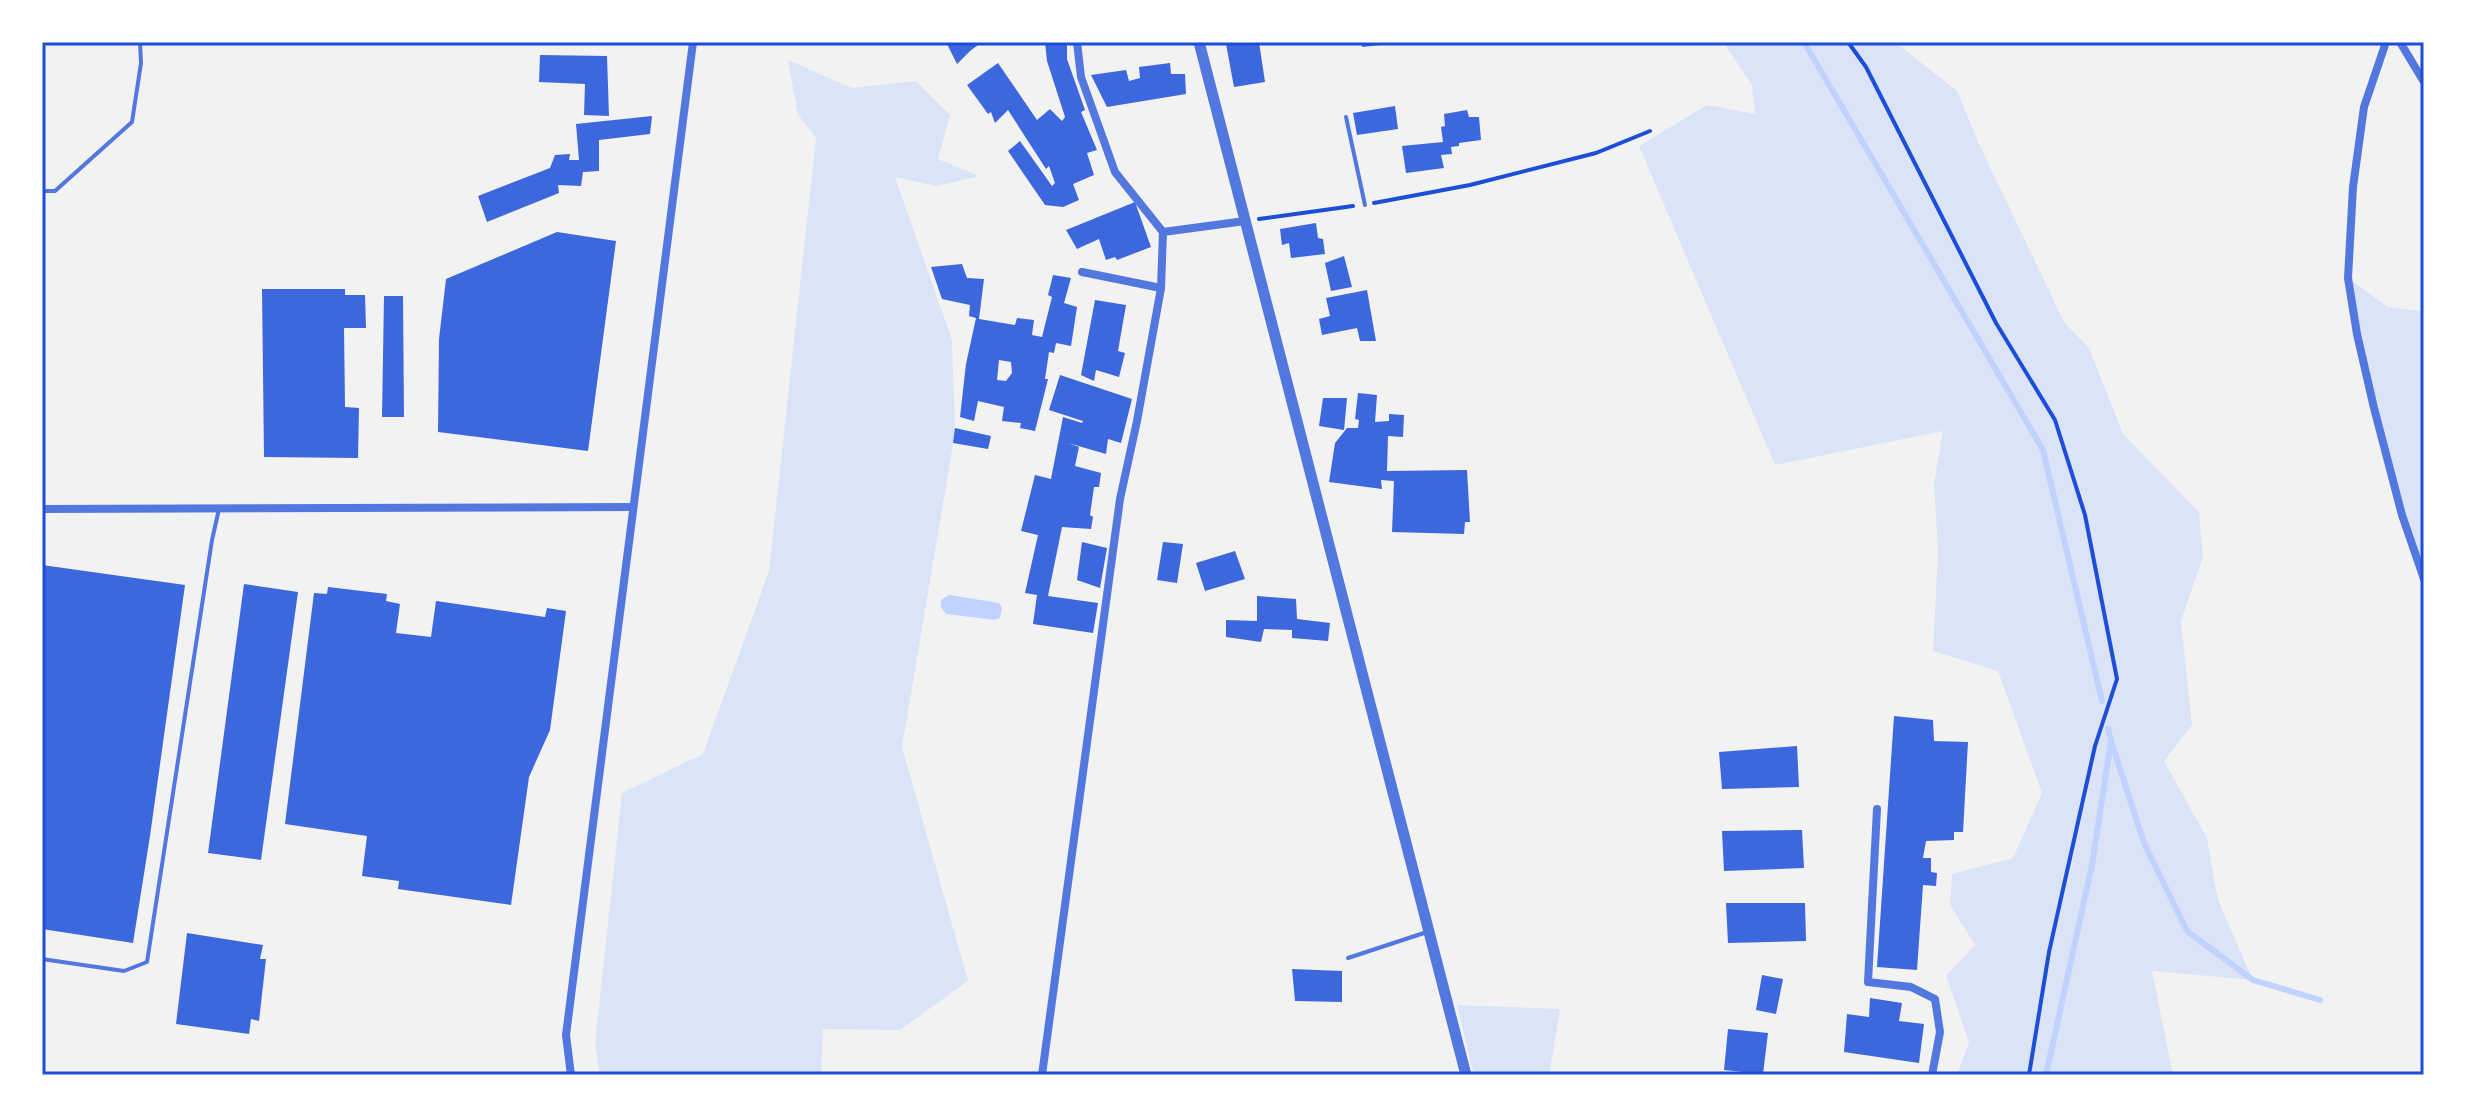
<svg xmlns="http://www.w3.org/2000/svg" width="2466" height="1117" viewBox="0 0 2466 1117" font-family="'PT Sans',sans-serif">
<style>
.green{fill:#dbe4f7}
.water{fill:#bfd3fe}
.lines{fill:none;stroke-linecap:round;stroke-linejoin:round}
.stream{stroke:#bfd3fe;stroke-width:6}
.building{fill:#3d67dc;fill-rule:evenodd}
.path{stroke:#1d4ed8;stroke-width:4}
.service{stroke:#5277de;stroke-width:4}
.minor{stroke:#5277de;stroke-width:8}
.tertiary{stroke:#5277de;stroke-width:11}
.neatline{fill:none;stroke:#1d4ed8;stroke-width:3}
</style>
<rect width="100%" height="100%" fill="#f2f2f2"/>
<g class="green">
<polygon points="1723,42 1895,42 1957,91 1979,144 2064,322 2089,348 2123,434 2199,512 2203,557 2181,621 2192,725 2164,761 2207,838 2218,900 2253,980 2152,971 2173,1075 1957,1075 1969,1042 1946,976 1975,945 1950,905 1952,874 2013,858 2042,793 1998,671 1933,651 1938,551 1934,484 1943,431 1775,465 1639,146 1707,105 1755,114 1752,85"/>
<polygon points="788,60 852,88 916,81 950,115 938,159 979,176 937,186 895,177 952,340 955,432 902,747 968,981 900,1030 823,1029 821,1075 600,1075 595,1044 622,793 703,754 769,571 816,138 798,115"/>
<polygon points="2348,278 2388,307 2424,312 2424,580 2402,515"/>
<polygon points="1457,1005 1560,1009 1549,1075 1474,1075"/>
</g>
<polygon class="water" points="949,595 999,603 1002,608 1000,618 995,620 946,614 941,607 941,600"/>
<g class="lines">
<g class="stream">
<polyline points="1804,42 2043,450 2102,701"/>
<polyline points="2111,741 2144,843 2187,931 2253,980 2320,1000"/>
<polyline points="2046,1075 2092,865 2111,741 2108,729"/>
</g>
</g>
<g class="building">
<polygon points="946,42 982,42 970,51 957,64"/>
<polygon points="1045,42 1067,42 1067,59 1085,110 1081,112 1097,150 1087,153 1094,175 1073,184 1079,200 1063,207 1045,205 1008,151 1020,141 1052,186 1055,183 1049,166 1046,169 1008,110 995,123 991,112 988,114 967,85 998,63 1037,120 1050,109 1062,121 1065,117 1047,61"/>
<polygon points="1236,42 1259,42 1265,82 1234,87 1226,44"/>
<polygon points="1361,42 1389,42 1389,44 1362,47"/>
<polygon points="540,55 607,56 609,116 584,115 585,84 539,82"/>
<polygon points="1170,63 1171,74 1185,74 1186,94 1107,107 1091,75 1126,70 1129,81 1140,78 1139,67"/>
<polygon points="1395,106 1398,129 1357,135 1353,113"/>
<polygon points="1467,110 1469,117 1479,117 1481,140 1459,143 1459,146 1451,147 1452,154 1441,155 1444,168 1406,173 1402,146 1443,142 1441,127 1445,126 1444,114"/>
<polygon points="652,116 650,134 599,140 599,171 583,172 581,186 558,185 559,193 487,222 478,196 550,168 555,155 570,154 569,160 579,160 576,124"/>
<polygon points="1135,202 1151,247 1117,260 1115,257 1106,260 1099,239 1077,249 1066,230"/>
<polygon points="1316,223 1318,238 1323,239 1325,254 1291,258 1289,243 1282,245 1280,229"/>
<polygon points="557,232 616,241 588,451 438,432 439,339 446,279"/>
<polygon points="1344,256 1352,287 1331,291 1325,263"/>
<path d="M962,264L967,278L984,279L979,319L1015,325L1017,318L1034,320L1032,335L1042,337L1052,297L1048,295L1053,275L1071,278L1064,303L1077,307L1071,346L1056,343L1054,353L1049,352L1045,379H1048L1035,431L1020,428L1021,423L1002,421L1004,407L978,401L974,421L960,417L966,364L976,318L969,316L970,305L942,299L931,267ZM999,360L1011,362L1012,373L1006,381L997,380Z"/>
<polygon points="262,289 345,289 345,295 365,295 366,328 344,328 345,407 359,408 358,458 264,457"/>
<polygon points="1367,290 1376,341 1360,341 1357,328 1322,335 1319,319 1330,316 1326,298"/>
<polygon points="384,296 403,296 404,417 382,417"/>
<polygon points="1095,300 1126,305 1118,351 1125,353 1119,377 1096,370 1094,381 1081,375"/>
<polygon points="1060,375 1132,399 1121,443 1108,439 1106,454 1068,443 1079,447 1075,466 1101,473 1099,487 1094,487 1090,515 1093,517 1091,529 1062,527 1048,596 1098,603 1093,633 1033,624 1037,595 1025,593 1038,535 1021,531 1035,475 1051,479 1063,417 1082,423 1083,421 1049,410"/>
<polygon points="1358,393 1377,395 1375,422 1389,421 1389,414 1404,415 1403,437 1388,436 1387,471 1467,470 1470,522 1465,522 1464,534 1392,532 1394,481 1381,480 1382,489 1329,482 1335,443 1347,428 1358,428 1359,420 1355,419"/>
<polygon points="1323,398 1347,398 1344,430 1319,426"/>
<polygon points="955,428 991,436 988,449 953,443"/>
<polygon points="1082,542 1107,548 1100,588 1077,580"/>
<polygon points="1163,542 1183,544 1177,583 1157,580"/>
<polygon points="1235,551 1245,579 1205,591 1196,563"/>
<polygon points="42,565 185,585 150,836 133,943 42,929"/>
<polygon points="244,584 298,592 261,860 208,853"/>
<polygon points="328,587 387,594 386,601 400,604 396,633 431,637 436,601 545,617 547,608 566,611 550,730 529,777 511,905 398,889 399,881 362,876 367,836 285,824 314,593 327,594"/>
<polygon points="1257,596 1296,599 1297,619 1330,623 1328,641 1292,638 1292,630 1264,629 1261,642 1226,637 1226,620 1257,621"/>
<polygon points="1894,716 1933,720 1934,741 1968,742 1963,832 1954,832 1954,840 1926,841 1923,858 1931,858 1931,872 1937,873 1936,886 1923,885 1917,970 1877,967"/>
<polygon points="1797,746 1799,787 1722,789 1719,752"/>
<polygon points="1802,830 1804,868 1724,871 1722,831"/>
<polygon points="1726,903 1805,903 1806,941 1728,943"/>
<polygon points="187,933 263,945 260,959 266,959 259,1021 251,1019 249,1034 176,1024"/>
<polygon points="1292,969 1342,971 1342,1002 1295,1001"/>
<polygon points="1762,975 1783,979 1776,1014 1756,1010"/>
<polygon points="1870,998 1902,1003 1899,1021 1924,1024 1919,1063 1844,1052 1847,1014 1869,1017"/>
<polygon points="1728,1029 1768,1033 1763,1074 1724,1070"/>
</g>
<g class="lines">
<g class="path">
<polyline points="1848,42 1866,67 1996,323 2055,420 2085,515 2117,679 2095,746 2049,952 2029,1075"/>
<polyline points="1374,203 1470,185 1596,153 1650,131"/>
<polyline points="1259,219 1353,206"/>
</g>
<g class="service">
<polyline points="1346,117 1365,205"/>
<polyline points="42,191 55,191 132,122 141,63 140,42"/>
<polyline points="1348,958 1427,932"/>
<polyline points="42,959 124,971 147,962 212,540 219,509"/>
</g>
<g class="minor">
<polyline points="1077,42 1081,77 1115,172 1163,232"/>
<polyline points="2386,42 2364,107 2353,187 2348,278 2357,334 2374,408 2402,515 2424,579"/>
<polyline points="2400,42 2424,82"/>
<polyline points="1082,272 1161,288"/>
<polyline points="42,509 633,507"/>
<polyline points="1877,809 1868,982 1911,987 1935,999 1940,1032 1932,1075"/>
<polyline points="571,1075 566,1035 693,42"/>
<polyline points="1042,1075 1120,499 1137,421 1161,288 1163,232 1245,221"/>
</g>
<polyline class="tertiary" points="1199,42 1466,1075"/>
</g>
<rect width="2466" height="1117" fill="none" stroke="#ffffff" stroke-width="88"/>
<rect x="44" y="44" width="2378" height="1029" class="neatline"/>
</svg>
